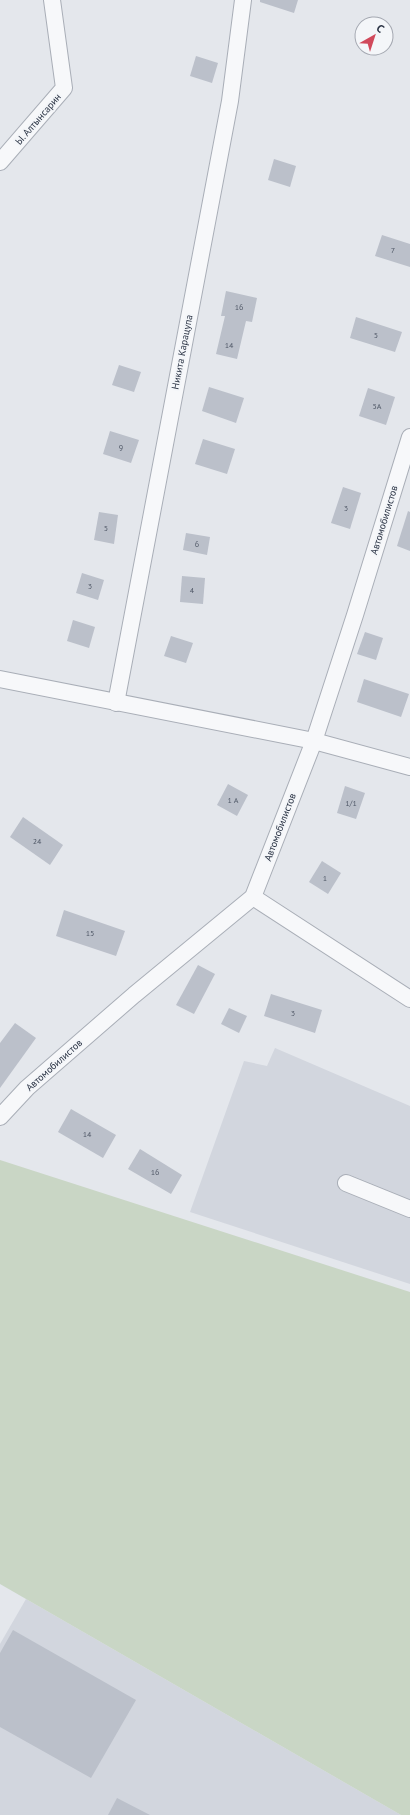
<svg xmlns="http://www.w3.org/2000/svg" width="410" height="1815" viewBox="0 0 410 1815" font-family="'PT Sans',sans-serif">
<style>
.built{fill:#d2d6de}
.green{fill:#c9d6c5}
.building{fill:#bbc0ca}
.lines{fill:none;stroke-linecap:round;stroke-linejoin:round}
.minor-casing{stroke:#a9aeb7;stroke-width:18}
.minor{stroke:#f7f8fa;stroke-width:16}
.labels{text-anchor:middle;dominant-baseline:central;stroke-width:4;stroke-linejoin:round;paint-order:stroke}
.number-label{font-size:8px;fill:#4f5766}
.street-label{font-size:10px;fill:#2b3445;stroke:#f4f6f9}
</style>
<rect width="100%" height="100%" fill="#e4e7ec"/>
<g class="built">
<polygon points="275,1048 410,1106 410,1284 190,1212 244,1061 267,1066"/>
<polygon points="26,1599 401,1815 0,1815 0,1644"/>
</g>
<polygon class="green" points="0,1160 410,1292 410,1815 401,1815 0,1584"/>
<g class="building">
<polygon points="260,0 298,0 294,13 260,2"/>
<polygon points="196,56 218,63 212,83 190,76"/>
<polygon points="274,159 296,166 290,187 268,180"/>
<polygon points="382,235 410,244 410,267 375,256"/>
<polygon points="226,291 257,298 252,322 246,321 237,359 216,354 225,316 221,316"/>
<polygon points="356,317 402,332 395,352 350,338"/>
<polygon points="119,365 141,372 134,392 112,385"/>
<polygon points="209,387 244,398 236,423 202,411"/>
<polygon points="368,388 395,397 386,425 359,416"/>
<polygon points="110,431 139,440 131,463 103,454"/>
<polygon points="203,439 235,449 227,474 195,464"/>
<polygon points="343,487 361,493 350,529 331,523"/>
<polygon points="408,511 410,512 410,551 397,546"/>
<polygon points="99,512 118,515 114,544 94,540"/>
<polygon points="186,533 210,537 207,555 183,550"/>
<polygon points="82,573 104,580 98,600 76,593"/>
<polygon points="182,576 205,578 203,604 180,602"/>
<polygon points="73,620 95,627 89,648 67,641"/>
<polygon points="365,632 383,638 376,660 357,654"/>
<polygon points="171,636 193,643 186,663 164,656"/>
<polygon points="364,679 409,694 401,717 357,702"/>
<polygon points="228,784 248,795 237,816 217,805"/>
<polygon points="345,786 365,793 356,819 337,813"/>
<polygon points="23,817 63,845 50,865 10,837"/>
<polygon points="322,861 341,873 328,894 309,882"/>
<polygon points="64,910 125,931 116,956 56,936"/>
<polygon points="198,965 215,974 194,1014 176,1005"/>
<polygon points="271,994 322,1010 315,1033 264,1016"/>
<polygon points="229,1008 247,1016 239,1033 221,1024"/>
<polygon points="15,1023 36,1038 0,1088 0,1043"/>
<polygon points="71,1109 116,1135 103,1158 58,1132"/>
<polygon points="140,1149 182,1175 171,1194 128,1169"/>
<polygon points="13,1630 136,1700 91,1778 0,1727 0,1653"/>
<polygon points="117,1798 150,1815 108,1815"/>
</g>
<g class="lines">
<defs>
<g id="minor">
<polyline points="0,162 64,88 52,0"/>
<polyline points="0,679 314,741 410,767"/>
<polyline points="116,703 230,101 243,0"/>
<polyline points="253,897 410,999"/>
<polyline points="0,1117 27,1088 134,995 253,897 314,741 355,615 410,437"/>
<polyline points="346,1183 410,1209"/>
</g>
</defs>
<use href="#minor" class="minor-casing"/>
<use href="#minor" class="minor"/>
</g>
<g class="labels">
<g class="number-label">
<text x="393" y="250">7</text>
<text x="239" y="307">16</text>
<text x="376" y="335">5</text>
<text x="229" y="345">14</text>
<text x="377" y="406">5А</text>
<text x="121" y="447">9</text>
<text x="346" y="508">3</text>
<text x="106" y="528">5</text>
<text x="197" y="544">6</text>
<text x="90" y="586">3</text>
<text x="192" y="590">4</text>
<text x="233" y="800">1 А</text>
<text x="351" y="803">1/1</text>
<text x="37" y="841">24</text>
<text x="325" y="878">1</text>
<text x="90" y="933">15</text>
<text x="293" y="1013">3</text>
<text x="87" y="1134">14</text>
<text x="155" y="1172">16</text>
</g>
<g class="street-label">
<text transform="translate(38 119) rotate(-49)">Ы. Алтынсарин</text>
<text transform="translate(182 352) rotate(-79)">Никита Карацупа</text>
<text transform="translate(384 520) rotate(-73)">Автомобилистов</text>
<text transform="translate(280 827) rotate(-69)">Автомобилистов</text>
<text transform="translate(54 1065) rotate(-42)">Автомобилистов</text>
</g>
</g>
<g transform="translate(374 36) rotate(39)"><circle r="19" fill="#f4f6f9" stroke="#a4a8b1"/>
<path d="M0-3L7 15L0 10L-7 15Z" fill="#d1495b"/>
<text y="-6" font-size="11" font-weight="bold" text-anchor="middle" fill="#2b3445">С</text>
</g>
</svg>
